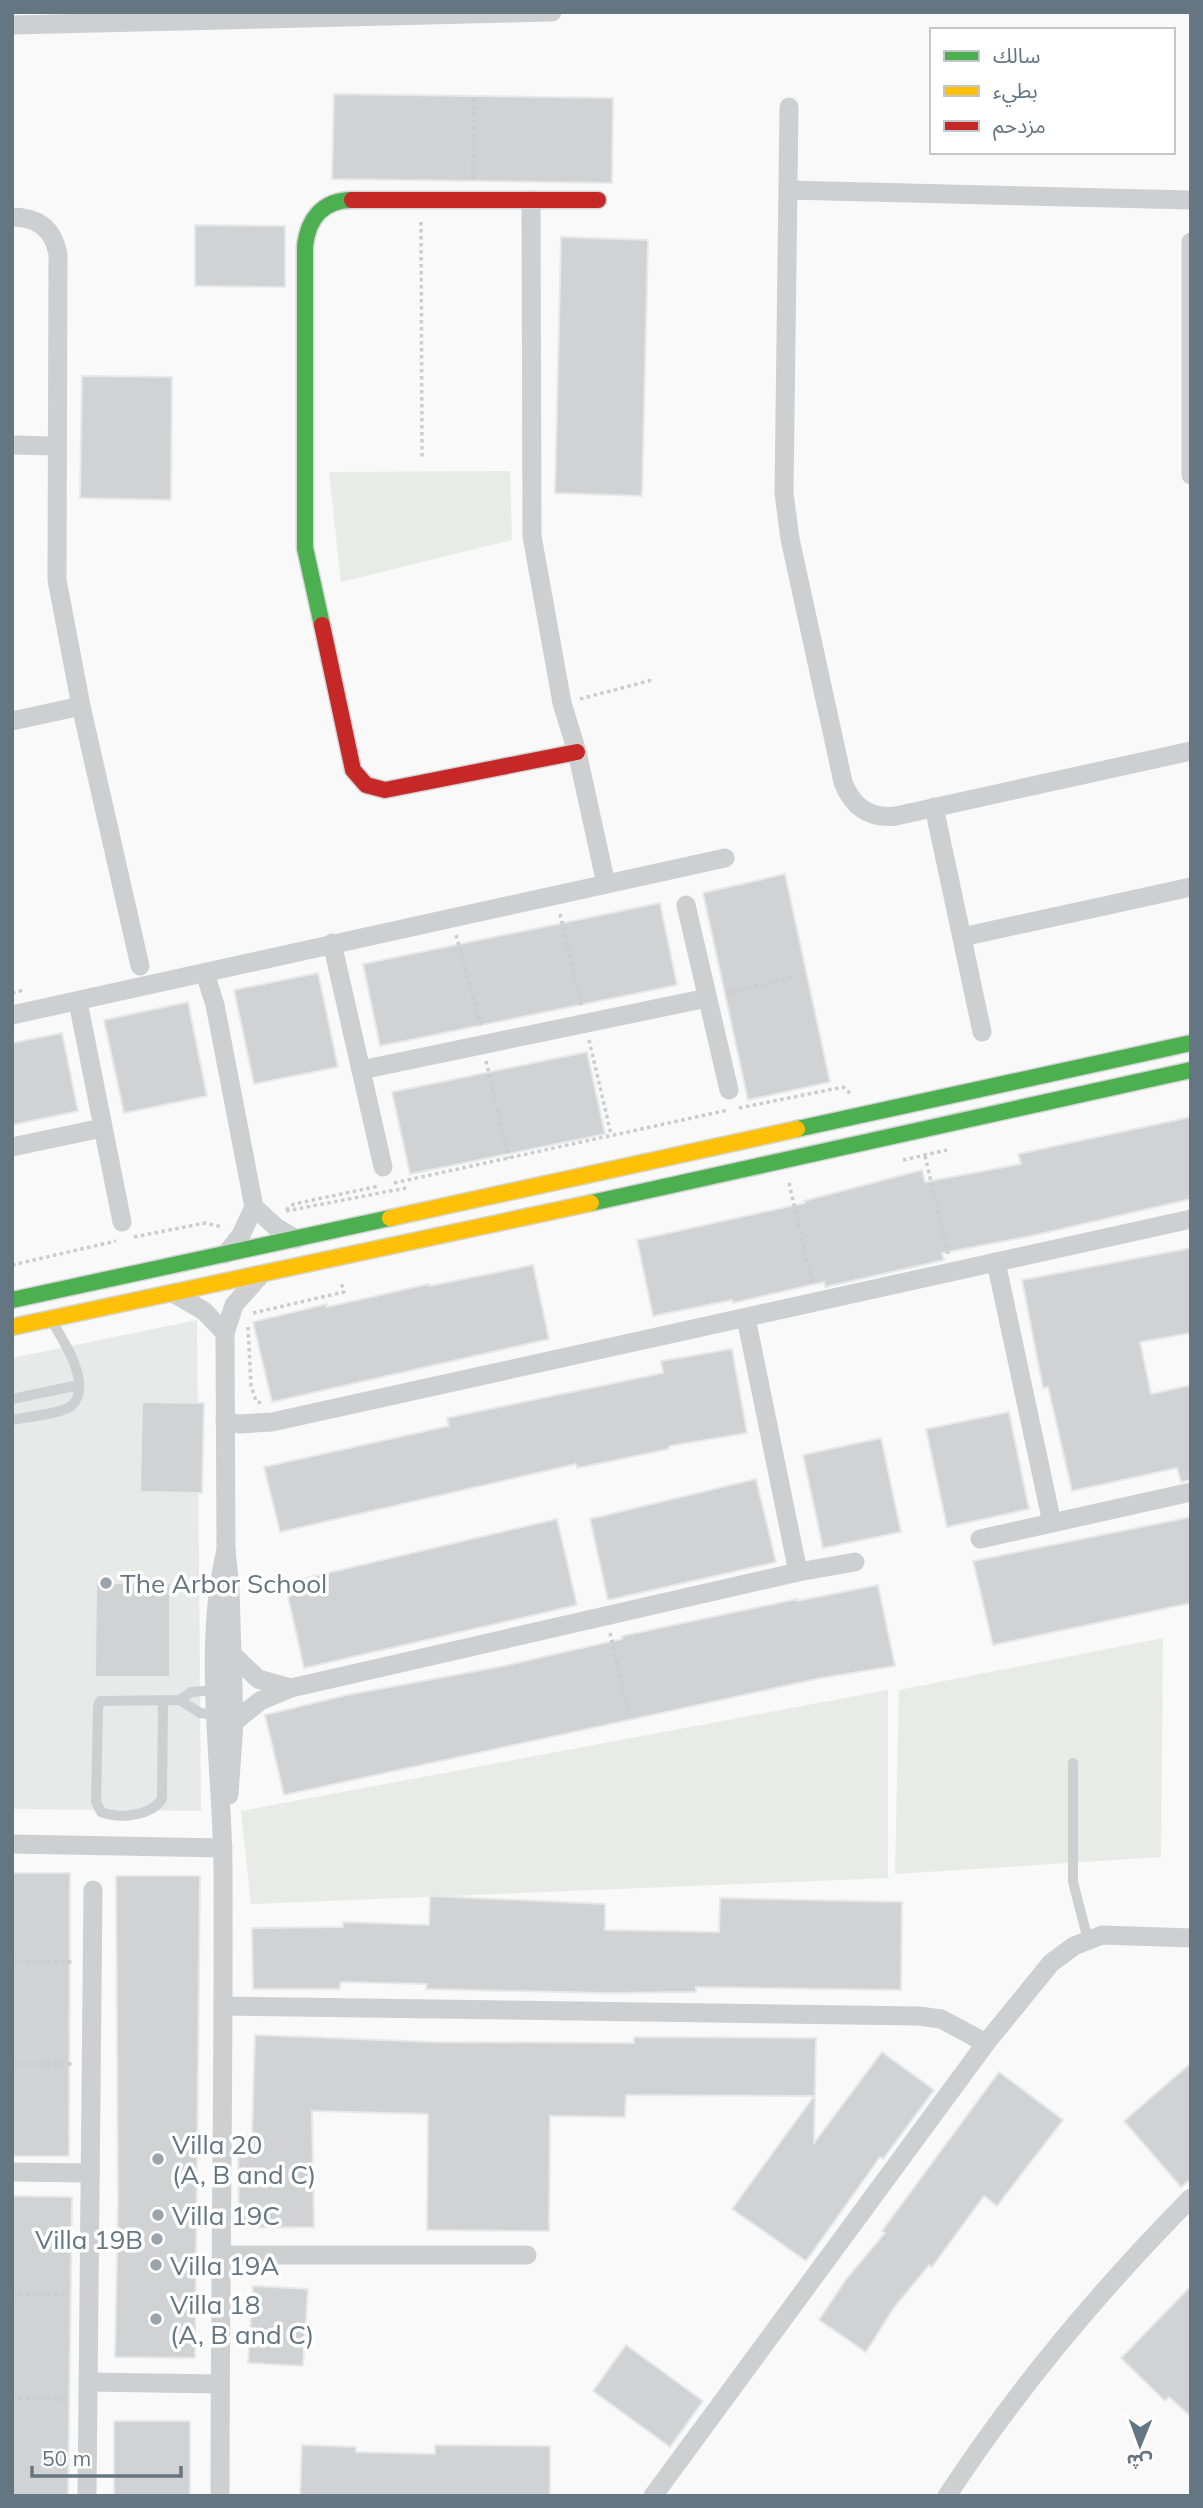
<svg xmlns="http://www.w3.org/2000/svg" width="1203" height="2508" viewBox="0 0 1203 2508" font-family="Mulish,'Noto Sans Arabic',sans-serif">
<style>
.built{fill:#e8e9e9}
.green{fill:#e8ebe6}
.building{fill:#d0d2d3;stroke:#e8e8e8;stroke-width:2}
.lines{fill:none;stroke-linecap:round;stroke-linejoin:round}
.fast-casing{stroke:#d5d6d7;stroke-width:19}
.slow-casing{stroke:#d5d6d7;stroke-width:19}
.jam-casing{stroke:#d5d6d7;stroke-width:19}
.path{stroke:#cbcccd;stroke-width:3.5;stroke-dasharray:3.5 3.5;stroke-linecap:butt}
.lane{stroke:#cecfd0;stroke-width:10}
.street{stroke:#cecfd0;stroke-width:19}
.fast{stroke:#4caf50;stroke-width:16}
.slow{stroke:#ffc107;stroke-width:16}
.jam{stroke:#c62828;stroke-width:16}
.poi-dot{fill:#99a4ac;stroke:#fff;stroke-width:2.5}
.labels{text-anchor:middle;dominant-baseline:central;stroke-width:7;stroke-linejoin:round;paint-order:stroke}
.poi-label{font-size:26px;fill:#657683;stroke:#fff;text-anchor:start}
</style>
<rect width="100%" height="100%" fill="#f9f9f9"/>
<polygon class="built" points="197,1320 201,1811 12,1809 12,1358"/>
<g class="green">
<polygon points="510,471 512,540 341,582 329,472"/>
<polygon points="1163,1638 1161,1857 895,1874 899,1690"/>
<polygon points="888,1690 888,1878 251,1904 241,1811"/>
</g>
<g class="building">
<polygon points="334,94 613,98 612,183 332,179"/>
<polygon points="195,225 285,226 285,287 195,286"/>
<polygon points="561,237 648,240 642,496 555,493"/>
<polygon points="82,376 172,377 171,500 80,498"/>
<polygon points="785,874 830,1082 748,1100 703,893"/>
<polygon points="660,903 677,985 380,1046 363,964"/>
<polygon points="318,973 338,1067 254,1084 234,990"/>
<polygon points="188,1002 207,1096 124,1113 104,1020"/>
<polygon points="62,1033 78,1111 12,1125 12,1043"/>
<polygon points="587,1052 605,1134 410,1174 392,1092"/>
<polygon points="1191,1117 1191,1199 1031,1236 942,1253 944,1260 825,1287 824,1282 733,1303 732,1300 653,1316 637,1240 805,1203 804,1201 922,1170 925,1182 1021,1164 1018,1154"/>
<polygon points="1191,1248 1191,1333 1140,1342 1151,1394 1191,1385 1191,1480 1181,1482 1177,1468 1072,1491 1048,1387 1043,1388 1022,1280"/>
<polygon points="533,1265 549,1339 272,1402 253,1322 327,1304 327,1307 429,1284 429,1286"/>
<polygon points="732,1349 747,1433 669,1446 669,1449 577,1468 576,1464 280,1532 264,1467 449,1426 447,1418 663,1373 661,1361"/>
<polygon points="142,1402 204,1403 202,1493 140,1492"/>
<polygon points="1009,1412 1029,1509 947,1527 926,1429"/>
<polygon points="881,1438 901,1532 823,1548 803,1455"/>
<polygon points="756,1479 776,1562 608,1600 590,1519"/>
<polygon points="1191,1517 1191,1603 993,1645 973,1561"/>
<polygon points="557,1519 577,1605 304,1668 285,1583"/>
<polygon points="96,1583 170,1583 170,1677 95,1677"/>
<polygon points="878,1585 895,1666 821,1678 284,1795 265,1715 347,1695 504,1666 622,1639 622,1636 797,1599 797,1601"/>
<polygon points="12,1873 70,1873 69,2156 12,2156"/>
<polygon points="116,1876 200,1876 195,2358 115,2357 118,2201"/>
<polygon points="430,1896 605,1904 605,1930 719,1932 720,1898 902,1902 901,1990 696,1987 696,1992 605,1993 426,1989 427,1984 341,1982 339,1989 253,1989 252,1928 343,1927 343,1922 429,1925"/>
<polygon points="255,2035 433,2042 634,2043 634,2037 816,2038 814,2143 882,2052 934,2090 883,2159 880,2157 806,2261 732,2209 814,2096 626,2095 625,2117 550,2116 549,2231 427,2230 428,2114 312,2111 314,2227 239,2228 238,2136 252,2136"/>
<polygon points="1191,2063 1191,2179 1181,2187 1124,2121"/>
<polygon points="999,2072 1063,2120 997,2206 984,2196 932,2267 929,2265 893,2309 866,2352 819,2320 847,2278 885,2233 882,2231"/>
<polygon points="12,2196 72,2197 68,2496 12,2496"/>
<polygon points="253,2286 308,2289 303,2366 248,2363"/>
<polygon points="1191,2286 1191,2417 1169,2397 1165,2401 1121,2358"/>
<polygon points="626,2345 703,2401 670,2447 593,2391"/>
<rect x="114" y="2421" width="76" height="75"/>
<polygon points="302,2445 356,2447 356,2452 435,2454 435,2445 550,2446 550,2496 300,2496"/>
</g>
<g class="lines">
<defs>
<g id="fast">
<path d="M322,625L305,548V246C308,219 323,200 352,200"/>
<polyline points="797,1129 1191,1043"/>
<polyline points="591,1203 1191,1070"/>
<polyline points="12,1300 390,1218"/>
</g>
<g id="slow">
<polyline points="390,1218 797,1129"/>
<polyline points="12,1327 591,1203"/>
</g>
<g id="jam">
<polyline points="352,200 598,200"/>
<polyline points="322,625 353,770 366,785 385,790 577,752"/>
</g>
</defs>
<use href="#fast" class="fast-casing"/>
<use href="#slow" class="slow-casing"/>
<use href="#jam" class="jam-casing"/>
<g class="path">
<polyline points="473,179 474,97"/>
<polyline points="421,222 422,457"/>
<polyline points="580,699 652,680"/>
<polyline points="560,914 581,1005"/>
<polyline points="456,935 481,1025"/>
<polyline points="12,993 24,990"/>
<polyline points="727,993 796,977"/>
<polyline points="589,1040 611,1134"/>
<polyline points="486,1061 509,1158"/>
<polyline points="739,1108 843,1087 850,1093"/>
<polyline points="925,1156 948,1254"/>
<polyline points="903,1160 947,1150"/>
<polyline points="394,1183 728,1110"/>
<polyline points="789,1183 812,1283"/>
<polyline points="286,1210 294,1204 379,1186"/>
<polyline points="286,1211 406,1188"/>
<polyline points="134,1237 205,1223 222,1227"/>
<polyline points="12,1265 116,1241"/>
<polyline points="253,1313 344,1292 341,1282"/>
<polyline points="248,1327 251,1386 256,1401 261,1403"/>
<polyline points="610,1633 629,1716"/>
<polyline points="12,1960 73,1962"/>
<polyline points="12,2064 72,2064"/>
<polyline points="12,2295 69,2295"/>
<polyline points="12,2398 68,2400"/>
</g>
<g class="lane">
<polyline points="12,1399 79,1385"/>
<path d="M12,1420C26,1417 61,1414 71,1406C94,1387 63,1339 52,1322"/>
<path d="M163,1700L162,1799C151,1816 120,1819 101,1812L96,1802L98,1707L100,1701L180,1700L191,1692L216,1690"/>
<polyline points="180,1700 200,1713 216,1715"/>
<polyline points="1073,1763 1073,1882 1088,1940"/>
</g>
<g class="street">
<polyline points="12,25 552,12"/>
<path d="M789,107L784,493L790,539L843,782C852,807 870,819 896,816L1191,751"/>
<polyline points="788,190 1191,200"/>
<polyline points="531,200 532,536 562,703 577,752 606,884"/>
<path d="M12,217C38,217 53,229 58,254L57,580L81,706L140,966"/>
<polyline points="1191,242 1191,475"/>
<polyline points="12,445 56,446"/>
<polyline points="12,721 81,706"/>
<polyline points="934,807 982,1032"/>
<polyline points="686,905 729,1090"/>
<polyline points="962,937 1191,887"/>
<polyline points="332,943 383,1167"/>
<polyline points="205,973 215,1005 254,1207 277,1228 296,1239"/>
<polyline points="78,1002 122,1222"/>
<polyline points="12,1015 725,858"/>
<polyline points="361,1070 707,998"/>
<polyline points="12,1147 102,1128"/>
<polyline points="226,1254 241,1235 254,1207"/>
<polyline points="996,1262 1052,1523"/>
<polyline points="173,1293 204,1311 225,1333"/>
<polyline points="746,1318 798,1572"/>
<polyline points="225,1421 239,1424 272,1422 1191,1219"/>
<polyline points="980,1539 1191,1492"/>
<polyline points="233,1655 258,1679 290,1688"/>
<polyline points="234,1722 260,1701 291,1688 798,1572 855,1562"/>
<polyline points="229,1795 234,1722 230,1589 226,1550 225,1333 234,1305 259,1277"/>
<polyline points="12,1844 223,1848"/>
<polyline points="224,2006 919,2016 941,2019 986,2043"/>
<polyline points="12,2172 90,2173"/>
<polyline points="222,2255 527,2255"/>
<polyline points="88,2382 220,2384"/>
<polyline points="87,2496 93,1890"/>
<path d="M220,2496C220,2286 224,2076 223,1866C222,1766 202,1648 226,1550"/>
<polyline points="653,2496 986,2043 1051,1963 1074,1946 1102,1935 1191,1938"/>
<path d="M947,2496C1017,2389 1101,2289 1191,2198"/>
</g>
<use href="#fast" class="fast"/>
<use href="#slow" class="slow"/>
<use href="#jam" class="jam"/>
</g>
<g class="poi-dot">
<circle cx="106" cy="1583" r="7"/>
<circle cx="158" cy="2159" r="7"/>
<circle cx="158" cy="2215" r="7"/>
<circle cx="157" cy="2239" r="7"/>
<circle cx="156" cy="2265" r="7"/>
<circle cx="156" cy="2319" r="7"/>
</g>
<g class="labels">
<g class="poi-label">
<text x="120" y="1583">The Arbor School</text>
<text x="172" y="2144">Villa 20<tspan x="172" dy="30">(A, B and C)</tspan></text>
<text x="172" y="2215">Villa 19C</text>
<text x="143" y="2239" text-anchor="end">Villa 19B</text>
<text x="170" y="2265">Villa 19A</text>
<text x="170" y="2304">Villa 18<tspan x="170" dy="30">(A, B and C)</tspan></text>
</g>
</g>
<rect width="1203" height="2508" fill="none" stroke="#657683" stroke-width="28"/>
<rect x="930" y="28" width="245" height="126" fill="#ffffff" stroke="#c1c8cd" stroke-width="2"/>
<rect x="944" y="51" width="35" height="10" fill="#4caf50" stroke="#c1c8cd" stroke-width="2"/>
<text x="993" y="63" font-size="21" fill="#657683">سالك</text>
<rect x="944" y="86" width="35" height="10" fill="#ffc107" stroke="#c1c8cd" stroke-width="2"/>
<text x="993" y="98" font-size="21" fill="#657683">بطيء</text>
<rect x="944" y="121" width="35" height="10" fill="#c62828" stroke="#c1c8cd" stroke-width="2"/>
<text x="993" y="133" font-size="21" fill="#657683">مزدحم</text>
<g transform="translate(1140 2445) rotate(181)" stroke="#ffffff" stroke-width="5" paint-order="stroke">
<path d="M0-5L12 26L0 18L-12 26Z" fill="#657683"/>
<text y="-10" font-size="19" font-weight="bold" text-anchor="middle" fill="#657683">ش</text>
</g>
<path d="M32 2466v10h149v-10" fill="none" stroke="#657683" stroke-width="3.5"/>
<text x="42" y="2466" font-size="21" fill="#657683" stroke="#ffffff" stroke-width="5" paint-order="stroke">50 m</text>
</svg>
